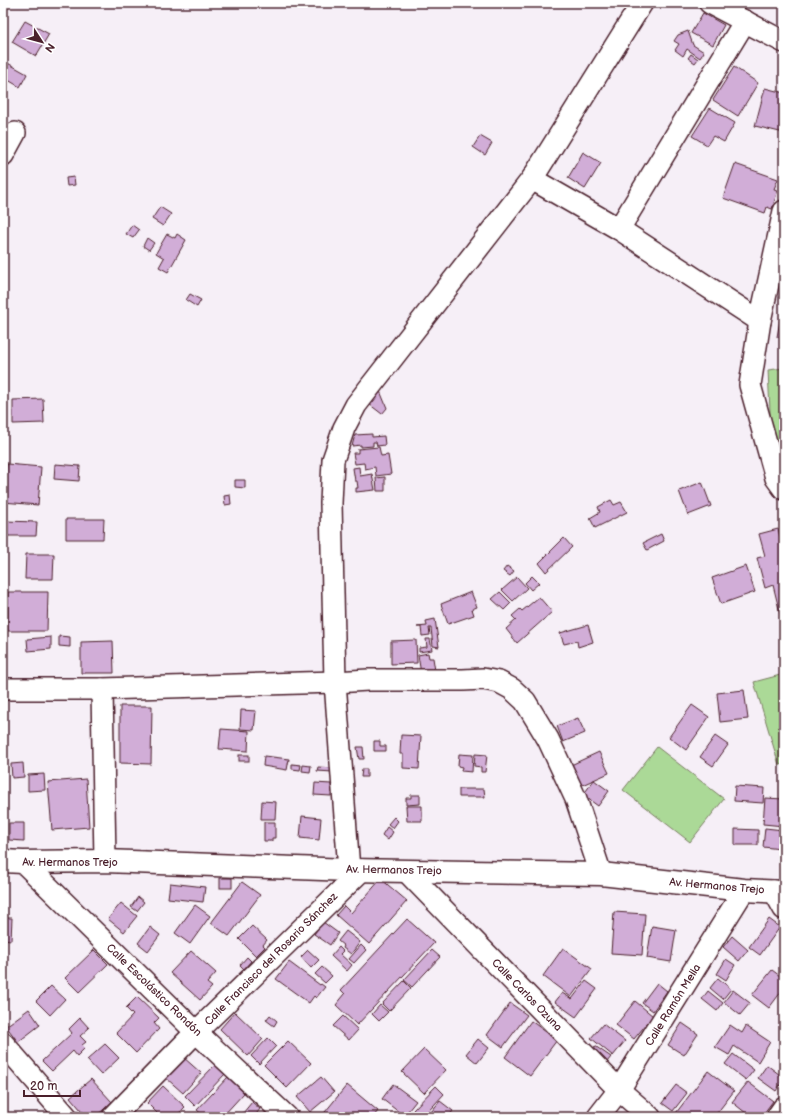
<svg xmlns="http://www.w3.org/2000/svg" width="787" height="1120" viewBox="0 0 787 1120" font-family="'Balsamiq Sans',sans-serif">
<style>
.grass{fill:#abd997;stroke:#7a7c61}
.building{fill:#d1add7;stroke:#4a1f2b}
.lines{fill:none;stroke-linecap:round;stroke-linejoin:round}
.minor-casing{stroke:#4a1f2b;stroke-width:24}
.major-casing{stroke:#4a1f2b;stroke-width:25}
.minor{stroke:#fff;stroke-width:21}
.major{stroke:#fff;stroke-width:22}
.labels{text-anchor:middle;dominant-baseline:central;stroke-width:3;stroke-linejoin:round;paint-order:stroke}
.street-label{font-size:11px;fill:#4a1f2b;stroke:#fff}
</style>
<rect width="100%" height="100%" fill="#f6eff7"/>
<filter id="ink" filterUnits="userSpaceOnUse"><feTurbulence type="fractalNoise" baseFrequency=".025" numOctaves="2"/><feDisplacementMap in="SourceGraphic" scale="8" xChannelSelector="R" yChannelSelector="G"/><feConvolveMatrix kernelMatrix="1 2 1 2 8 2 1 2 1" color-interpolation-filters="sRGB"/></filter>
<g filter="url(#ink)">
<g class="grass">
<polygon points="784,368 784,460 771,431 768,370"/>
<polygon points="784,674 784,764 779,765 754,682"/>
<polygon points="657,747 724,799 690,842 623,790"/>
</g>
<g class="building">
<polygon points="703,13 724,25 713,45 691,33"/>
<polygon points="25,21 49,34 36,56 12,42"/>
<polygon points="688,31 693,45 704,52 700,58 687,49 683,56 675,50 679,44 674,41 678,35"/>
<polygon points="691,54 698,59 695,63 688,58"/>
<polygon points="4,61 27,74 20,87 3,77 3,63"/>
<polygon points="734,67 758,83 738,116 713,100"/>
<polygon points="765,88 784,93 784,133 755,126"/>
<polygon points="710,108 735,123 724,142 713,136 707,145 692,136"/>
<polygon points="480,136 492,143 485,155 473,147"/>
<polygon points="583,152 601,163 585,189 568,178"/>
<polygon points="735,164 778,179 774,189 778,190 772,209 767,207 765,213 723,198"/>
<polygon points="74,177 75,185 67,186 66,178"/>
<polygon points="160,207 171,214 163,226 152,219"/>
<polygon points="132,225 139,230 133,238 126,234"/>
<polygon points="167,234 175,238 177,234 186,240 168,272 159,267 164,258 156,253"/>
<polygon points="147,238 154,243 149,250 143,246"/>
<polygon points="190,294 201,300 197,307 186,300"/>
<polygon points="780,320 784,321 784,338 777,337"/>
<polygon points="380,391 387,408 382,414 369,404"/>
<polygon points="43,399 44,423 13,424 13,400"/>
<polygon points="372,434 372,437 384,436 385,445 377,446 376,442 373,442 373,446 361,447 361,445 352,446 355,435"/>
<polygon points="379,447 381,456 388,455 391,474 376,476 375,467 365,469 364,463 355,464 353,453 358,453 358,449"/>
<polygon points="7,464 41,467 38,505 3,502"/>
<polygon points="55,464 80,466 79,481 54,479"/>
<polygon points="359,467 360,476 372,474 375,490 356,492 356,488 358,488 357,481 355,481 353,468"/>
<polygon points="385,477 385,491 377,491 376,478"/>
<polygon points="235,480 245,480 245,488 235,487"/>
<polygon points="702,482 711,506 688,515 679,491"/>
<polygon points="230,495 231,504 225,505 224,496"/>
<polygon points="611,500 614,505 621,502 627,512 595,528 590,518 600,512 598,507"/>
<polygon points="66,519 104,519 103,539 66,539"/>
<polygon points="4,521 37,522 36,536 4,536"/>
<polygon points="778,529 784,551 784,612 780,613 773,585 765,588 757,558 765,556 759,534"/>
<polygon points="661,534 664,541 647,550 643,543"/>
<polygon points="564,538 572,547 546,572 539,563"/>
<polygon points="26,554 54,554 53,579 25,579"/>
<polygon points="507,566 514,571 510,576 503,571"/>
<polygon points="746,566 755,592 721,604 712,578"/>
<polygon points="532,576 539,583 531,590 525,583"/>
<polygon points="517,577 527,588 513,601 502,590"/>
<polygon points="8,592 48,592 47,631 8,631"/>
<polygon points="471,592 477,607 472,609 474,615 448,624 441,604"/>
<polygon points="500,592 511,603 504,610 492,599"/>
<polygon points="539,597 552,612 517,643 506,629 516,620 512,616 520,609 522,611"/>
<polygon points="435,619 439,647 433,646 431,628 429,628 430,635 422,636 421,627 417,627 427,626 426,621"/>
<polygon points="588,625 593,642 578,647 577,641 564,644 560,633"/>
<polygon points="59,636 70,637 70,647 59,646"/>
<polygon points="51,637 51,649 28,651 27,639"/>
<polygon points="426,639 430,639 432,650 419,652 419,648 427,647"/>
<polygon points="416,640 417,663 391,664 391,641"/>
<polygon points="113,641 114,673 81,673 81,642"/>
<polygon points="428,653 429,658 433,658 436,677 422,680 418,655"/>
<polygon points="744,690 748,719 720,722 717,693"/>
<polygon points="692,705 709,717 686,750 669,737"/>
<polygon points="120,706 152,706 151,764 120,763"/>
<polygon points="241,710 256,711 254,730 240,729"/>
<polygon points="578,718 585,733 563,742 557,726"/>
<polygon points="221,729 249,731 248,751 219,749"/>
<polygon points="401,735 421,736 419,769 403,768 403,754 400,754"/>
<polygon points="715,736 728,745 713,766 700,757"/>
<polygon points="374,741 380,741 380,746 386,746 386,751 374,751"/>
<polygon points="357,747 363,747 364,759 359,759"/>
<polygon points="599,752 609,773 580,786 571,765"/>
<polygon points="459,754 473,755 472,772 461,771 462,767 458,766"/>
<polygon points="475,754 487,755 485,772 481,772 481,767 474,766"/>
<rect x="239" y="755" width="10" height="6"/>
<polygon points="264,756 289,759 287,770 263,766"/>
<polygon points="23,763 24,777 12,778 11,764"/>
<polygon points="292,764 301,765 300,770 292,769"/>
<polygon points="303,765 311,766 310,772 302,771"/>
<polygon points="318,767 334,768 333,772 317,771"/>
<polygon points="362,769 367,769 367,777 361,777"/>
<polygon points="44,774 45,790 28,791 28,775"/>
<polygon points="86,779 89,827 52,830 48,782"/>
<polygon points="594,780 609,791 598,806 583,795"/>
<polygon points="315,783 331,784 331,796 314,795"/>
<polygon points="735,786 764,788 763,803 734,801"/>
<polygon points="459,789 484,789 485,797 459,797"/>
<polygon points="411,795 420,795 420,804 406,805 406,798 411,798"/>
<polygon points="765,798 784,799 784,826 763,824"/>
<polygon points="262,801 276,802 275,819 261,819"/>
<polygon points="406,806 422,806 422,821 407,821"/>
<polygon points="302,816 321,818 319,840 300,838"/>
<polygon points="394,817 398,821 393,828 388,824"/>
<polygon points="264,822 275,822 275,838 272,838 272,841 264,841"/>
<polygon points="9,823 24,823 24,841 9,840"/>
<polygon points="387,827 393,832 388,840 382,835"/>
<polygon points="765,828 783,830 781,849 763,847"/>
<polygon points="735,829 758,830 758,845 735,845"/>
<rect x="220" y="878" width="12" height="10"/>
<polygon points="381,879 407,901 369,944 336,915 344,906 351,913"/>
<polygon points="242,882 260,895 229,936 211,923"/>
<polygon points="170,883 205,887 203,902 168,898"/>
<polygon points="138,897 144,902 137,911 131,907"/>
<polygon points="121,903 137,916 124,932 108,919"/>
<polygon points="195,905 210,916 190,944 175,933"/>
<polygon points="614,912 645,914 642,955 611,953"/>
<polygon points="3,918 12,918 11,940 3,939"/>
<polygon points="407,919 434,943 357,1025 336,1005 345,994 341,990"/>
<polygon points="769,919 780,927 760,955 749,947"/>
<polygon points="323,922 338,933 330,945 314,934"/>
<polygon points="252,926 267,940 263,945 265,947 256,956 239,939"/>
<polygon points="652,926 676,930 671,962 647,958"/>
<polygon points="150,927 160,935 148,951 138,943"/>
<polygon points="346,931 360,942 351,954 343,948 344,946 338,941"/>
<polygon points="732,936 748,950 739,961 723,947"/>
<polygon points="361,945 366,950 354,963 349,959"/>
<polygon points="339,947 343,951 340,954 352,965 347,971 331,956"/>
<polygon points="563,948 592,969 571,997 543,976"/>
<polygon points="94,950 108,964 79,992 65,978"/>
<polygon points="308,950 319,960 311,968 301,957"/>
<polygon points="432,950 440,957 412,987 404,980"/>
<polygon points="191,951 216,973 207,983 212,987 200,1000 170,973"/>
<polygon points="247,957 251,961 244,969 240,965"/>
<polygon points="726,959 735,965 726,980 717,974"/>
<polygon points="289,962 320,985 321,984 325,987 316,998 314,996 309,1003 276,979"/>
<polygon points="322,967 332,976 325,983 315,974"/>
<polygon points="772,970 784,979 784,988 769,1008 752,995"/>
<polygon points="718,978 731,989 723,999 710,988"/>
<polygon points="404,981 411,988 389,1011 382,1004"/>
<polygon points="586,981 597,989 576,1017 555,1002 562,993 572,999"/>
<polygon points="657,983 667,991 653,1011 642,1003"/>
<polygon points="51,986 65,999 50,1015 36,1001"/>
<polygon points="733,990 750,1003 740,1015 724,1002"/>
<polygon points="708,991 723,1003 717,1011 702,999"/>
<polygon points="137,997 159,1018 154,1023 159,1029 136,1053 116,1033 133,1015 126,1008"/>
<polygon points="635,1001 653,1016 634,1039 616,1025"/>
<polygon points="510,1003 527,1015 503,1047 487,1035"/>
<polygon points="380,1005 388,1012 379,1021 372,1014"/>
<polygon points="29,1009 40,1025 18,1042 6,1026"/>
<polygon points="235,1012 263,1039 248,1056 220,1029"/>
<polygon points="270,1015 277,1021 274,1026 266,1020"/>
<polygon points="343,1016 358,1030 349,1040 333,1026"/>
<polygon points="80,1018 89,1028 80,1036 86,1042 82,1045 85,1048 77,1056 73,1051 52,1071 42,1061 72,1033 69,1029"/>
<polygon points="531,1021 557,1040 530,1076 505,1057"/>
<polygon points="682,1023 698,1034 684,1055 668,1045"/>
<polygon points="603,1024 625,1041 613,1056 591,1038"/>
<polygon points="730,1025 742,1033 746,1026 770,1042 758,1062 734,1046 729,1055 715,1047"/>
<polygon points="268,1038 276,1046 259,1064 251,1056"/>
<polygon points="478,1039 489,1048 477,1063 466,1054"/>
<polygon points="288,1041 311,1063 287,1088 264,1065"/>
<polygon points="105,1044 119,1058 101,1075 87,1060"/>
<polygon points="595,1046 611,1057 607,1062 592,1051"/>
<polygon points="424,1049 446,1070 424,1093 402,1072"/>
<polygon points="733,1054 754,1070 746,1080 725,1064"/>
<polygon points="183,1057 201,1073 183,1093 165,1077"/>
<polygon points="215,1065 225,1074 195,1106 185,1096"/>
<polygon points="767,1065 784,1078 784,1079 776,1091 758,1078"/>
<polygon points="708,1071 734,1091 714,1117 681,1117 676,1113"/>
<polygon points="228,1077 244,1093 222,1117 205,1117 197,1110"/>
<polygon points="321,1077 334,1092 310,1112 297,1097"/>
<polygon points="91,1079 112,1102 95,1117 87,1117 70,1097"/>
<polygon points="748,1082 773,1101 761,1117 751,1117 732,1102"/>
<polygon points="393,1084 416,1101 404,1116 382,1099"/>
<polygon points="347,1085 378,1111 373,1117 321,1117"/>
<polygon points="676,1085 687,1093 673,1111 662,1103"/>
<polygon points="163,1086 185,1107 175,1117 161,1117 147,1103"/>
<polygon points="436,1086 444,1094 423,1117 420,1117 413,1110"/>
<polygon points="440,1101 453,1111 448,1117 427,1117"/>
<polygon points="252,1102 260,1109 254,1117 247,1117 243,1113"/>
</g>
<g class="lines">
<defs>
<g id="minor">
<polyline points="710,3 784,42"/>
<polyline points="3,155 15,133"/>
<polyline points="532,179 619,229 760,321"/>
<polyline points="784,211 760,321 750,385 776,478 784,489"/>
<polyline points="619,229 745,21"/>
<polyline points="3,689 102,689 335,682 368,680 463,680 483,679 499,682 512,689 525,701 548,739 576,799 601,874"/>
<polyline points="102,689 105,861"/>
<polyline points="23,862 196,1032 287,1117"/>
<polyline points="349,870 335,682 331,503 333,460 344,428 356,405 532,179 642,3"/>
<polyline points="406,871 619,1090 650,1117"/>
<polyline points="774,891 784,909"/>
<polyline points="3,1043 67,1117"/>
<polyline points="113,1117 196,1032 362,870"/>
<polyline points="598,1117 619,1090 744,890"/>
<polyline points="777,1117 784,1107"/>
</g>
<polyline id="major" points="3,861 23,862 105,861 349,870 601,874 744,890 784,892"/>
</defs>
<use href="#minor" class="minor-casing"/>
<use href="#major" class="major-casing"/>
<use href="#minor" class="minor"/>
<use href="#major" class="major"/>
</g>
</g>
<g class="labels">
<g class="street-label">
<text x="70" y="862">Av. Hermanos Trejo</text>
<text transform="translate(394 870) rotate(1)">Av. Hermanos Trejo</text>
<text transform="translate(717 886) rotate(5)">Av. Hermanos Trejo</text>
<text transform="translate(271 959) rotate(-45)">Calle Francisco del Rosario Sánchez</text>
<text transform="translate(154 990) rotate(44)">Calle Escolástico Rondón</text>
<text transform="translate(527 995) rotate(46)">Calle Carlos Ozuna</text>
<text transform="translate(673 1005) rotate(-58)">Calle Ramón Mella</text>
</g>
</g>
<rect width="787" height="1120" fill="none" stroke="#fff" stroke-width="16"/>
<rect x="8" y="8" width="771" height="1104" fill="none" stroke="#4a1f2b" stroke-width="1.5" filter="url(#ink)"/>
<g transform="translate(42 42) rotate(126)" stroke="#ffffff" stroke-width="3" paint-order="stroke">
<path d="M0-3L7 15L0 10L-7 15Z" fill="#4a1f2b"/>
<text y="-6" font-size="11" font-weight="bold" text-anchor="middle" fill="#4a1f2b">N</text>
</g>
<path d="M24 1090v6h56v-6" fill="none" stroke="#4a1f2b" stroke-width="2"/>
<text x="30" y="1090" font-size="12" fill="#4a1f2b" stroke="#ffffff" stroke-width="3" paint-order="stroke">20 m</text>
</svg>
